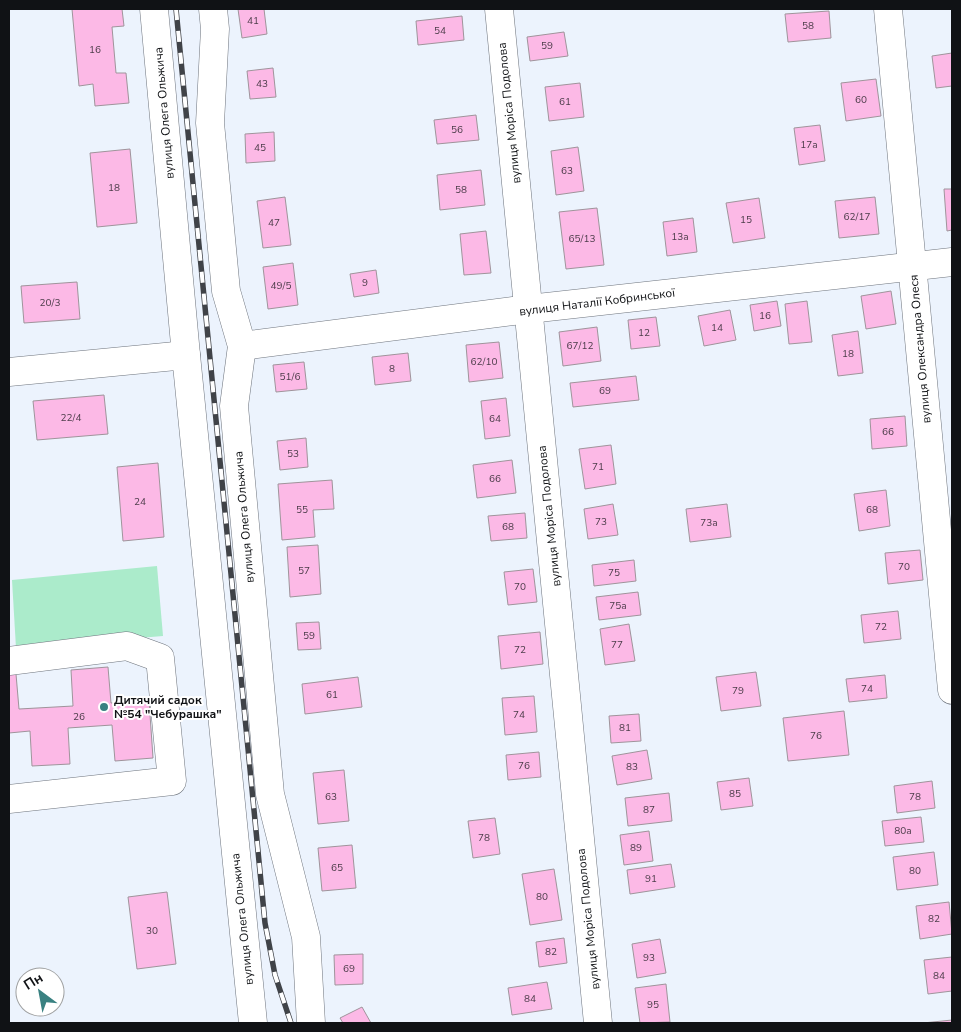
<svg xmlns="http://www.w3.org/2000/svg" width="961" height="1032" viewBox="0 0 961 1032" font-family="'Nunito Sans',sans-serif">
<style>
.green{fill:#abebcb}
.building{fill:#fcb9e6;stroke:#9f949b}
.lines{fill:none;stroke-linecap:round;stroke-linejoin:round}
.minor-casing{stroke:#6e747d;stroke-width:29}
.minor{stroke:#fff;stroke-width:28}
.rail-casing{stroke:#404348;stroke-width:5.5}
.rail{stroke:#fff;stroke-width:4;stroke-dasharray:11;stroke-linecap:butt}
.poi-dot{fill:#398181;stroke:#fff;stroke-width:2}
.labels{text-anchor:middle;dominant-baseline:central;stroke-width:4;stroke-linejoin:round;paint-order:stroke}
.number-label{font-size:10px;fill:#4b3c49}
.street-label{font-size:12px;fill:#101215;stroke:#fff}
.poi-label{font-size:12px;font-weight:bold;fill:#101215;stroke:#fff;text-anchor:start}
</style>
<rect width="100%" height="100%" fill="#ecf3fd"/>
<polygon class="green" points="157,566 163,636 16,648 12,580"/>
<g class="building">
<polygon points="72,9 122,9 124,26 112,27 116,73 126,73 129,103 95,106 93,84 79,86"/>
<polygon points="238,9 264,9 267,34 242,38"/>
<polygon points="829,11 831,38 788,42 785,14"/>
<polygon points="462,16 464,40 418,45 416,21"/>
<polygon points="564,32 568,56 530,61 527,37"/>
<polygon points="952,53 952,86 936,88 932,56"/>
<polygon points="273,68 276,97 250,99 247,71"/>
<polygon points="876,79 881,116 846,121 841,83"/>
<polygon points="580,83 584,117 549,121 545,87"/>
<polygon points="476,115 479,140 437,144 434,120"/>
<polygon points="820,125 825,161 799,165 794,128"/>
<polygon points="274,132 275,161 246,163 245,134"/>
<polygon points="578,147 584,191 556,195 551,151"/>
<polygon points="130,149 137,223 97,227 90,153"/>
<polygon points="481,170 485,205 440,210 437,175"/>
<polygon points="944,189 952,189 952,230 947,231"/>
<polygon points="285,197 291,245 263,248 257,201"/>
<polygon points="875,197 879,234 839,238 835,201"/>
<polygon points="759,198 765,238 733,243 726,203"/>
<polygon points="597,208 604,265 566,269 559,212"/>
<polygon points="693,218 697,252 667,256 663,222"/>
<polygon points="486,231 491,273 464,275 460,234"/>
<polygon points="293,263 298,305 268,309 263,267"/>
<polygon points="376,270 379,293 354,297 350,274"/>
<polygon points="77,282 80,319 24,323 21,286"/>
<polygon points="891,291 896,324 866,329 861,296"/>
<polygon points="777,301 781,326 754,331 750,305"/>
<polygon points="807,301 812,342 789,344 785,304"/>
<polygon points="730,310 736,340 704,346 698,316"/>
<polygon points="656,317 660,346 631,349 628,320"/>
<polygon points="597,327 601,361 563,366 559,332"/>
<polygon points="858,331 863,373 838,376 832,335"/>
<polygon points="499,342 503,378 469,382 466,345"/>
<polygon points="408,353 411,381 375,385 372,357"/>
<polygon points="304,362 307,389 276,392 273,365"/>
<polygon points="636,376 639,400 573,407 570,383"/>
<polygon points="104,395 108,434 37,440 33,401"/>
<polygon points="506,398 510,436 485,439 481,401"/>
<polygon points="905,416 907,446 872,449 870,419"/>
<polygon points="306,438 308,467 280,470 277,441"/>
<polygon points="611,445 616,484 585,489 579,449"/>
<polygon points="512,460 516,493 477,498 473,465"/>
<polygon points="158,463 164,537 123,541 117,467"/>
<polygon points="332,480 334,509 313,510 315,537 282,540 278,484"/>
<polygon points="886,490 890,526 859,531 854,494"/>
<polygon points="613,504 618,535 588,539 584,509"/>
<polygon points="727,504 731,537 690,542 686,509"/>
<polygon points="525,513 527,538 491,541 488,516"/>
<polygon points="318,545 321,594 290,597 287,547"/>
<polygon points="920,550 923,580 888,584 885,553"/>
<polygon points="634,560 636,581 594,586 592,565"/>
<polygon points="533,569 537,602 508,605 504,572"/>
<polygon points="638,592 641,615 599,620 596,597"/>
<polygon points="898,611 901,639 864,643 861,615"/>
<polygon points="319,622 321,649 298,650 296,623"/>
<polygon points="629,624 635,661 605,665 600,629"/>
<polygon points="540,632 543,664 501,669 498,636"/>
<polygon points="108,667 111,703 149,700 153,758 115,761 112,725 68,728 70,764 32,766 30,731 9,733 9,674 16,674 19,709 73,706 71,670"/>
<polygon points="756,672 761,706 721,711 716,677"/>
<polygon points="885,675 887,698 849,702 846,679"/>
<polygon points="358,677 362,707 305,714 302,684"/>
<polygon points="534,696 537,732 505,735 502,698"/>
<polygon points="844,711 849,755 788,761 783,718"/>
<polygon points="639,714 641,741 611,743 609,716"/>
<polygon points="647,750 652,779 617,785 612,756"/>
<polygon points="539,752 541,777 508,780 506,755"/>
<polygon points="344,770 349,821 318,824 313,773"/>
<polygon points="749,778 753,806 721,810 717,782"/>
<polygon points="932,781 935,808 897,813 894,786"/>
<polygon points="669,793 672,821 628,826 625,798"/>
<polygon points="921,817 924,842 885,846 882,821"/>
<polygon points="495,818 500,854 473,858 468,821"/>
<polygon points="649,831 653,861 624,865 620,835"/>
<polygon points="352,845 356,888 322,891 318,848"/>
<polygon points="934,852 938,885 897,890 893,857"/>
<polygon points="671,864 675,887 630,894 627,870"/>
<polygon points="554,869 562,920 530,925 522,874"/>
<polygon points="167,892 176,964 137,969 128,897"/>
<polygon points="949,902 952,934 920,939 916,906"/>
<polygon points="564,938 567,963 539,967 536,942"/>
<polygon points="660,939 666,973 637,978 632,944"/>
<polygon points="363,954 363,984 335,985 334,955"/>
<polygon points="952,957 952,991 928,994 924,960"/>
<polygon points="547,982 552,1009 512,1015 508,988"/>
<polygon points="666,984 670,1022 640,1023 635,988"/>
<polygon points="362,1007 371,1023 343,1023 340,1018"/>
<polygon points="952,1020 952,1023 923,1023"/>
</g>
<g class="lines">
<defs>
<g id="minor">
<polyline points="154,9 186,355 253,1023"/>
<polyline points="213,9 215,29 210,123 226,291 242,346 234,406 270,794 306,937 311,1023"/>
<polyline points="499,9 598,1023"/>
<polyline points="888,9 952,690"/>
<polyline points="242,346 529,309 952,262"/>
<polyline points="9,372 186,355"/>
<polyline points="9,661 127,646 160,658 172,781 9,799"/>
</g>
</defs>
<use href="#minor" class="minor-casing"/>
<use href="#minor" class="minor"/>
<defs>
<polyline id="rail" points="176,9 265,923 275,975 291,1023"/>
</defs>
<use href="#rail" class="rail-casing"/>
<use href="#rail" class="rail"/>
</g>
<circle class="poi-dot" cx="104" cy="707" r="5"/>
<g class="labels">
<g class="number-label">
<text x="253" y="21">41</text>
<text x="808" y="26">58</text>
<text x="440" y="31">54</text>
<text x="547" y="46">59</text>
<text x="95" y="50">16</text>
<text x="262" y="84">43</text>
<text x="861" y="100">60</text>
<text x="565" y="102">61</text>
<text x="457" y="130">56</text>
<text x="809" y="145">17а</text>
<text x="260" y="148">45</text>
<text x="567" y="171">63</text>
<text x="114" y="188">18</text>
<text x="461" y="190">58</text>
<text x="857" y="217">62/17</text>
<text x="746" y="220">15</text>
<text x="274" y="223">47</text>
<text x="680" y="237">13а</text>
<text x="582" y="239">65/13</text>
<text x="365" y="283">9</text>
<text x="281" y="286">49/5</text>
<text x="50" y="303">20/3</text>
<text x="765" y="316">16</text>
<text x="717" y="328">14</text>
<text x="644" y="333">12</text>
<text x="580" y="346">67/12</text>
<text x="848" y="354">18</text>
<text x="484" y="362">62/10</text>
<text x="392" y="369">8</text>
<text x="290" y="377">51/6</text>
<text x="605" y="391">69</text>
<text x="71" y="418">22/4</text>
<text x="495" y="419">64</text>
<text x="888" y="432">66</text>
<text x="293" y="454">53</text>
<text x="598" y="467">71</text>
<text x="495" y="479">66</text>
<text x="140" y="502">24</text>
<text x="302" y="510">55</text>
<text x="872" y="510">68</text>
<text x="601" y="522">73</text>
<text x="709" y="523">73а</text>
<text x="508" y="527">68</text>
<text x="904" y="567">70</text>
<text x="304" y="571">57</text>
<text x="614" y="573">75</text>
<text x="520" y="587">70</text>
<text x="618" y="606">75а</text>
<text x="881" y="627">72</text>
<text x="309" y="636">59</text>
<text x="617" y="645">77</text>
<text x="520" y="650">72</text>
<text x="867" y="689">74</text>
<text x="738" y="691">79</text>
<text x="332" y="695">61</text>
<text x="519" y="715">74</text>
<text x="79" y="717">26</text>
<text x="625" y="728">81</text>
<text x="816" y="736">76</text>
<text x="524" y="766">76</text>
<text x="632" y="767">83</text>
<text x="735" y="794">85</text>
<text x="331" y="797">63</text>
<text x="915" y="797">78</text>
<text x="649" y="810">87</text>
<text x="903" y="831">80а</text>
<text x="484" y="838">78</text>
<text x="636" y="848">89</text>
<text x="337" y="868">65</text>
<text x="915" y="871">80</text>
<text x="651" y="879">91</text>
<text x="542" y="897">80</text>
<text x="934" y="919">82</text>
<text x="152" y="931">30</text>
<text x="551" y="952">82</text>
<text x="649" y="958">93</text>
<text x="349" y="969">69</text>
<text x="939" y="976">84</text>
<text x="530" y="999">84</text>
<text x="653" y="1005">95</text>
</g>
<g class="street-label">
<text transform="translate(164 113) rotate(-95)">вулиця Олега Ольжича</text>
<text transform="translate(509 113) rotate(-96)">вулиця Моріса Подолова</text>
<text transform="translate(597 302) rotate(-7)">вулиця Наталії Кобринської</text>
<text transform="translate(920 349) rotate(-95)">вулиця Олександра Олеся</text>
<text transform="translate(549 516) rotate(-96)">вулиця Моріса Подолова</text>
<text transform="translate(244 517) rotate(-95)">вулиця Олега Ольжича</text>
<text transform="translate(242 919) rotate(-96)">вулиця Олега Ольжича</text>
<text transform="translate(588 919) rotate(-96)">вулиця Моріса Подолова</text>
</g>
<g class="poi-label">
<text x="114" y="700">Дитячий садок<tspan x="114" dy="14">№54 "Чебурашка"</tspan></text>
</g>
</g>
<rect width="961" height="1032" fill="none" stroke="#101215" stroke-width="20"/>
<g transform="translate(40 992) rotate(328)"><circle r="24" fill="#ffffff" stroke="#9fa0a1"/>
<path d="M0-4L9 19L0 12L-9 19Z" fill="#398181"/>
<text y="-8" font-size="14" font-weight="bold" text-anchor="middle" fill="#101215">Пн</text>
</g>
</svg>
